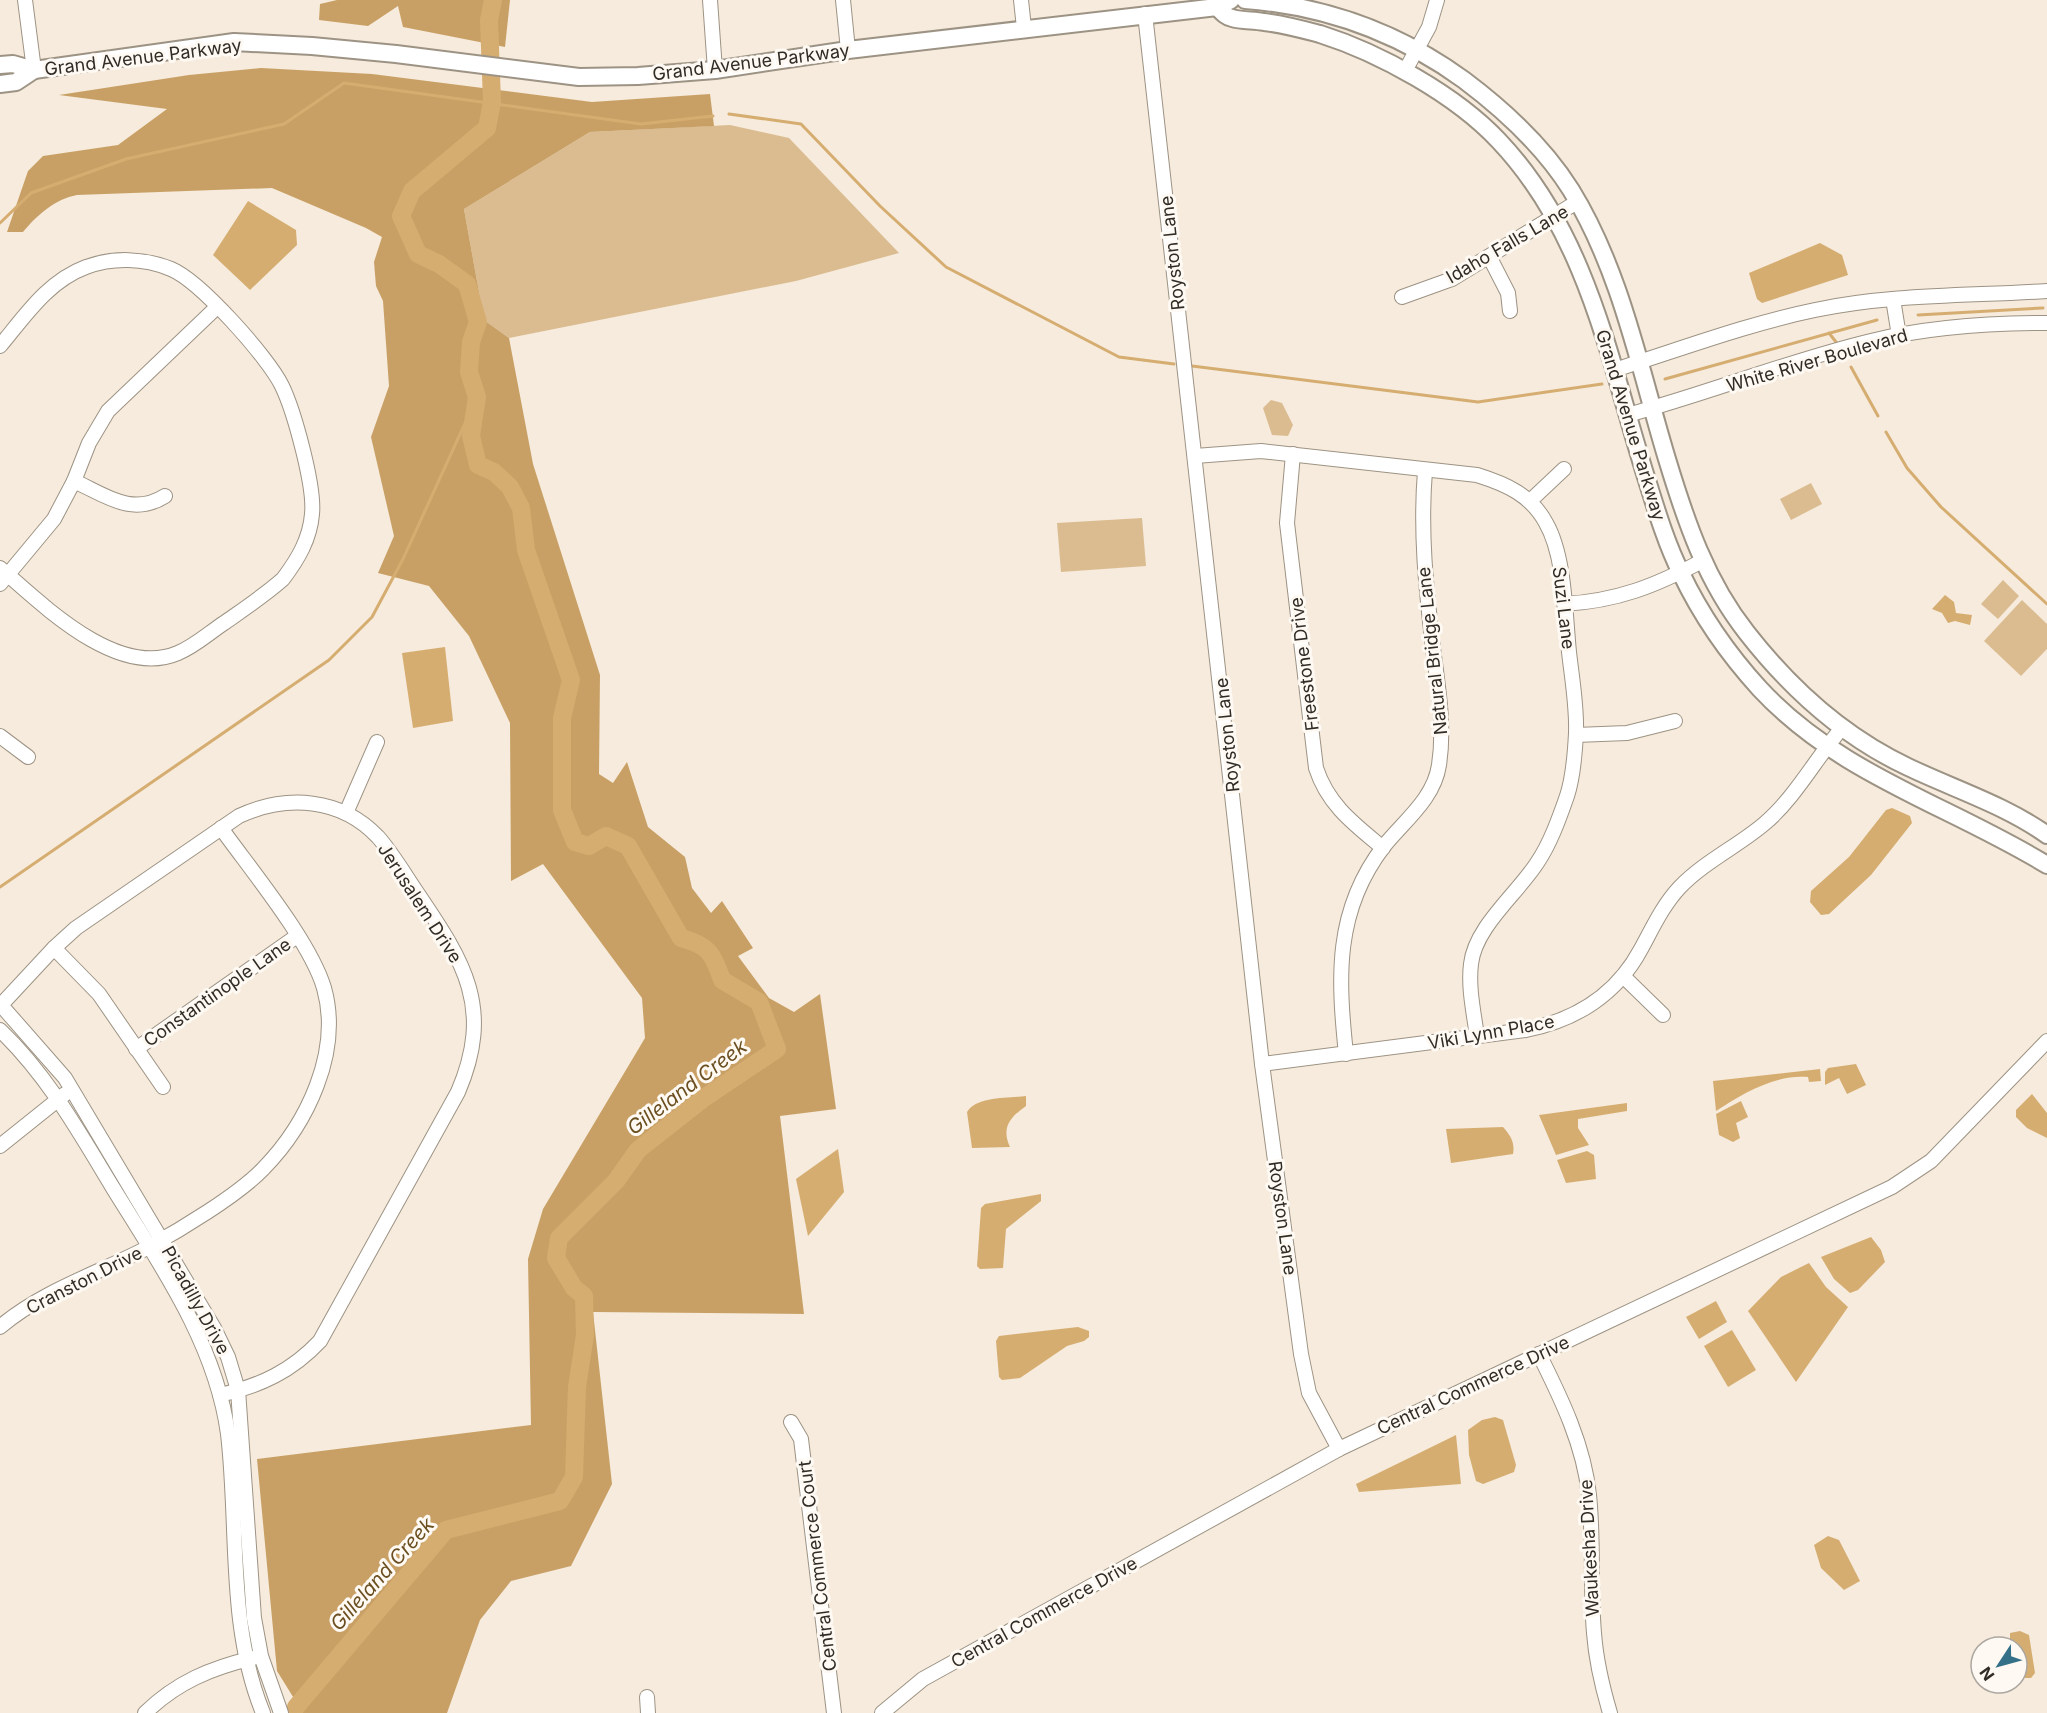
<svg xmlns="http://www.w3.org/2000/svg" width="2047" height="1713" viewBox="0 0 2047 1713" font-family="Inter,sans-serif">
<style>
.green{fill:#dbbc91}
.forest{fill:#c8a065}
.water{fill:#d6ad71}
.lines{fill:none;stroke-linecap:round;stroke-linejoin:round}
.stream{stroke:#d6ad71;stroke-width:3}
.river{stroke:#d6ad71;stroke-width:18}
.minor-casing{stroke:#9d9384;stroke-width:16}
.major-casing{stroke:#9d9384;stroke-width:20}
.minor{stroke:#fff;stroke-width:14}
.major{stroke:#fff;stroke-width:16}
.labels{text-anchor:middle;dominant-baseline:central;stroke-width:6;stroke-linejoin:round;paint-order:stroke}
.street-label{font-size:18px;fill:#302c26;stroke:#fef9f3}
.water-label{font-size:20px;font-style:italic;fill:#6b4f21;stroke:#fef9f3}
</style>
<rect width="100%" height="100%" fill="#f6ebdc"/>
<g class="green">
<polygon points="730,125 789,138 899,253 796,281 509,338 484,320 464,209 590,132"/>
<polygon points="1271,400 1282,403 1293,425 1288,436 1272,435 1263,408"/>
<polygon points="1811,483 1822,504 1791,520 1780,499"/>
<polygon points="1142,518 1146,566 1061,572 1057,523"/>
<polygon points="2003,580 2019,596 1998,619 1981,604"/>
<polygon points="2022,600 2047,624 2047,649 2021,676 1984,641"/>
</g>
<g class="forest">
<polygon points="337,0 510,0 505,47 403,27 398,6 368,26 319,20 320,4"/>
<path d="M261,68L372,74L592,102L710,94L714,126L590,132L464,209L484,320L509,338L533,464L600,675L599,774L613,783L627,762L648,827L685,857L692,888L711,913L722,901L753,948L738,956L769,998L794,1012L820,994L836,1109L780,1116L804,1314L593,1312L612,1484L571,1566L511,1581L480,1620L447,1713H303L277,1671L257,1459L531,1425L528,1259L543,1209L645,1038L642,998L543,864L511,881L510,723L469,636L429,586L378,573L394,536L371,437L389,386L383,301L376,286L374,262L382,237L366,228L272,188L77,195C55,199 37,215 23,232H7L28,171L43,156L118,145L167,109L59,95L189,75Z"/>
</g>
<g class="water">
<polygon points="248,201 296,230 297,245 250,290 213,255"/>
<polygon points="1820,243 1842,255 1848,275 1762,303 1757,299 1749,273"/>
<polygon points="1945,595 1954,602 1956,613 1972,615 1970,625 1955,621 1948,623 1942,613 1932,609"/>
<polygon points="445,647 453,721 413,728 402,653"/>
<polygon points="1892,808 1910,816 1912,823 1871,875 1829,914 1821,915 1810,902 1811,891 1849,857 1886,810"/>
<polygon points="1856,1064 1866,1085 1847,1094 1839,1078 1825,1085 1825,1072 1828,1068"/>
<path d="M1820,1069L1821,1081L1809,1082L1808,1077C1775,1074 1742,1094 1716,1111L1713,1081Z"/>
<polygon points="2032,1094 2047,1113 2047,1138 2027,1128 2016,1117 2016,1110"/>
<path d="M1026,1096V1106C1010,1117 1001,1128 1010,1147L972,1148L967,1112C976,1096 1010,1098 1026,1096Z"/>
<polygon points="1741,1101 1748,1117 1736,1123 1740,1138 1733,1142 1719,1135 1716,1114"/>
<polygon points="1627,1103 1627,1111 1578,1119 1578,1128 1589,1145 1556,1155 1539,1115"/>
<path d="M1503,1127C1511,1136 1515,1143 1513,1154L1451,1163L1446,1129Z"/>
<polygon points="838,1149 844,1192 808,1236 796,1179"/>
<polygon points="1587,1151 1594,1155 1596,1179 1566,1183 1557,1160"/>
<polygon points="1041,1194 1041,1201 1006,1229 1003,1268 980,1269 977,1266 981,1208 985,1204"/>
<polygon points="1871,1237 1881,1250 1885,1262 1858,1290 1850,1293 1834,1279 1821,1257"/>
<polygon points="1809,1263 1826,1287 1848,1307 1796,1382 1748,1311 1781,1277"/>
<polygon points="1716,1301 1727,1322 1699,1339 1686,1317"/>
<polygon points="1078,1327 1089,1331 1089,1337 1084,1341 1067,1346 1020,1378 1002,1380 999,1377 996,1341 999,1336"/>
<polygon points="1732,1330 1756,1370 1728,1387 1704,1346"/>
<polygon points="1495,1417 1503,1420 1516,1465 1514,1472 1483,1484 1476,1481 1469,1455 1468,1430 1482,1420"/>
<polygon points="1456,1435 1461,1484 1359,1492 1356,1484"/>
<polygon points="1828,1536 1839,1540 1860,1581 1844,1590 1821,1568 1814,1545"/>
<polygon points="2020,1631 2029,1635 2035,1673 2031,1678 2017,1678 2017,1647 2010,1647 2010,1633"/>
</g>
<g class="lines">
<g class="stream">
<polyline points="729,114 801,124 880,206 946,267 1119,357 1174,364"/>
<polyline points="0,223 31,193 126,159 284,124 344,83 641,124 713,116"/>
<polyline points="1918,315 2043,308"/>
<polyline points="1829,333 1836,342"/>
<polyline points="1192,366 1478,402 1602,384"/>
<polyline points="1851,367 1878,416"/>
<polyline points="1665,379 1877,320"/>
<polyline points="1886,432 1907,468 1941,507 2047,604"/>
<polyline points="0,887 329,660 372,617 403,559 477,397"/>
</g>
<path class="river" d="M296,1707L446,1530L560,1501L574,1477L577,1387L585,1335L584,1296L574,1288L556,1258L559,1238L616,1181L638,1150L704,1098L777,1049L759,1002L722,980C713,953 708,945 681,938L628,846L606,836L589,846L575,842L562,810V718L571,680L526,550L521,508L510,487L494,472L478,465L471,436L477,397L469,372L471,342L478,322L467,284L439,264L418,254L401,216L412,191L487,128L492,102L489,20L493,0"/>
<defs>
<g id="minor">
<polyline points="25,0 34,70"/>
<polyline points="710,0 715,70"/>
<polyline points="843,0 848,50"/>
<polyline points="1021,0 1024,28"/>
<polyline points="1145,14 1262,1064 1301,1354 1309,1393 1339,1449"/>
<polyline points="1405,71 1429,27 1437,0"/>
<polyline points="1490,258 1508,293 1510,311"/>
<polyline points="1402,297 1452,279 1577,202"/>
<polyline points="1893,299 1899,336"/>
<path d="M0,346C25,316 48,281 86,267C113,257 144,258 171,269C200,281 268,357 282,386C294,411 315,486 312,514C310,539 298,559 283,579C265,595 244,609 224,623C209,633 195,646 178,653C117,679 43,605 0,568"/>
<path d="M1614,370C1681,349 1747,324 1815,310C1891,294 1970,296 2047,291"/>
<path d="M1627,415C1709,393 1788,361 1871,341C1928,327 1988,323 2047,323"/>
<path d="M1293,454L1287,523L1316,768C1328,805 1354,824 1383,848"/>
<path d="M1195,456L1261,451L1477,475C1506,484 1531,495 1546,523C1565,556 1565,613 1569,652C1572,679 1577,706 1576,733C1575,753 1573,778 1567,796C1559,819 1550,844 1537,863C1517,894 1475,927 1471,964C1468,988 1474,1013 1477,1037"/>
<path d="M74,481C105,495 132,517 165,496"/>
<polyline points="1530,501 1564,469"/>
<polyline points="0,584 54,519 74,481 89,443 108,411 217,307"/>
<path d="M1564,604C1617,601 1655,586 1702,561"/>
<polyline points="1576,735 1627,733 1675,721"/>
<polyline points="0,736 28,757"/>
<polyline points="346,813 377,742"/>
<polyline points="54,948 99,994 163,1087"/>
<polyline points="1623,976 1663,1015"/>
<polyline points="0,1004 65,1078 214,1328 228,1357 238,1390 254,1618 261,1656 281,1713"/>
<path d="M1,1005L54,948L76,928L239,816C287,794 341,798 378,837C393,854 405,875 418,894C464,962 494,1008 458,1092L320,1341C292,1371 260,1386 220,1395"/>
<path d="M0,1030C48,1076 79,1132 113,1188C160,1264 216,1344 228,1434C239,1527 227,1625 263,1713"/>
<polyline points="136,1049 297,936"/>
<path d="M1346,1054C1338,978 1334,911 1384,846C1404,821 1434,799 1439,765C1445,726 1438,687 1433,648C1426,588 1420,531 1425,471"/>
<path d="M1262,1064L1526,1030C1576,1020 1617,994 1641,949C1653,927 1663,905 1680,887C1704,862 1738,846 1764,824C1795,798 1816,758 1842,728"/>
<polyline points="0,1146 65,1094"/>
<path d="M0,1327C42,1291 99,1273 147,1248C180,1230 238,1195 263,1169C307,1124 342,1052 324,988C310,941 251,870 221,828"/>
<path d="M1539,1354C1561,1398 1584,1445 1589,1495C1594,1541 1590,1587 1594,1633C1596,1660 1602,1686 1610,1713"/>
<polyline points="791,1422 801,1439 834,1713"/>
<polyline points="647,1697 648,1713"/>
<path d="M145,1713C177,1682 211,1668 253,1658"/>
<polyline points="882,1713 923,1679 1339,1449 1892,1187 1931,1161 2047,1041"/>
</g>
<g id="major">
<path d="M1245,0C1326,6 1398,32 1464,80C1504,110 1544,147 1571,190C1621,271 1640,370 1667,459C1686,522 1706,581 1747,633C1790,688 1844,737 1908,767C1954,789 2005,805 2047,835"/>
<path d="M1217,7C1222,12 1226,17 1232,18C1242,21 1253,20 1264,22C1283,24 1301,29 1320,34C1380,53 1456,95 1499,141C1587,234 1609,359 1646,477C1656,509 1666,543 1681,573C1701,615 1728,654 1760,689C1840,775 1949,805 2047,865"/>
<polyline points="0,65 13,64 34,70 234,42 312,46 396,54 579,77 638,76 715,70 848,50 1217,7 1231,0"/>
<polyline points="0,84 16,82 34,70"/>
</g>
</defs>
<use href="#minor" class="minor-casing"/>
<use href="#major" class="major-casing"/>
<use href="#minor" class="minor"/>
<use href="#major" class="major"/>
</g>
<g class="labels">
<g class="street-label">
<text transform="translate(143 57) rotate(-7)">Grand Avenue Parkway</text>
<text transform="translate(751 62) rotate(-7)">Grand Avenue Parkway</text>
<text transform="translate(1507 244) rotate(-30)">Idaho Falls Lane</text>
<text transform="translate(1172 253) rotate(-96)">Royston Lane</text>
<text transform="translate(1817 360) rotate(-16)">White River Boulevard</text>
<text transform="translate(1631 425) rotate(73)">Grand Avenue Parkway</text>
<text transform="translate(1564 608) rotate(83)">Suzi Lane</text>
<text transform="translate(1432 651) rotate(-96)">Natural Bridge Lane</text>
<text transform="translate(1304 664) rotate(-97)">Freestone Drive</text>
<text transform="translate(1227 735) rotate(-96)">Royston Lane</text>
<text transform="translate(420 903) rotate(57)">Jerusalem Drive</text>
<text transform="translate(217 992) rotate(-35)">Constantinople Lane</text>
<text transform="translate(1491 1032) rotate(-10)">Viki Lynn Place</text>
<text transform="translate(1283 1218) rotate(82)">Royston Lane</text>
<text transform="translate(84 1280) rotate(-27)">Cranston Drive</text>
<text transform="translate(196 1300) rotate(61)">Picadilly Drive</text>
<text transform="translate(1473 1385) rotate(-25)">Central Commerce Drive</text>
<text transform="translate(1589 1548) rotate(-93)">Waukesha Drive</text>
<text transform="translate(817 1566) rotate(-97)">Central Commerce Court</text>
<text transform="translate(1044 1612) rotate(-29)">Central Commerce Drive</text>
</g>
<g class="water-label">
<text transform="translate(687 1087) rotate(-37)">Gilleland Creek</text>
<text transform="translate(382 1574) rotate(-48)">Gilleland Creek</text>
</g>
</g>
<g transform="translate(1999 1665) rotate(234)"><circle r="28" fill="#fef9f3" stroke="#aca7a1" stroke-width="1.5"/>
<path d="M0-4.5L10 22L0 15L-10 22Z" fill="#347087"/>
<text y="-9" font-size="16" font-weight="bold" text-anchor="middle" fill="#302c26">N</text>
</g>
</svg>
